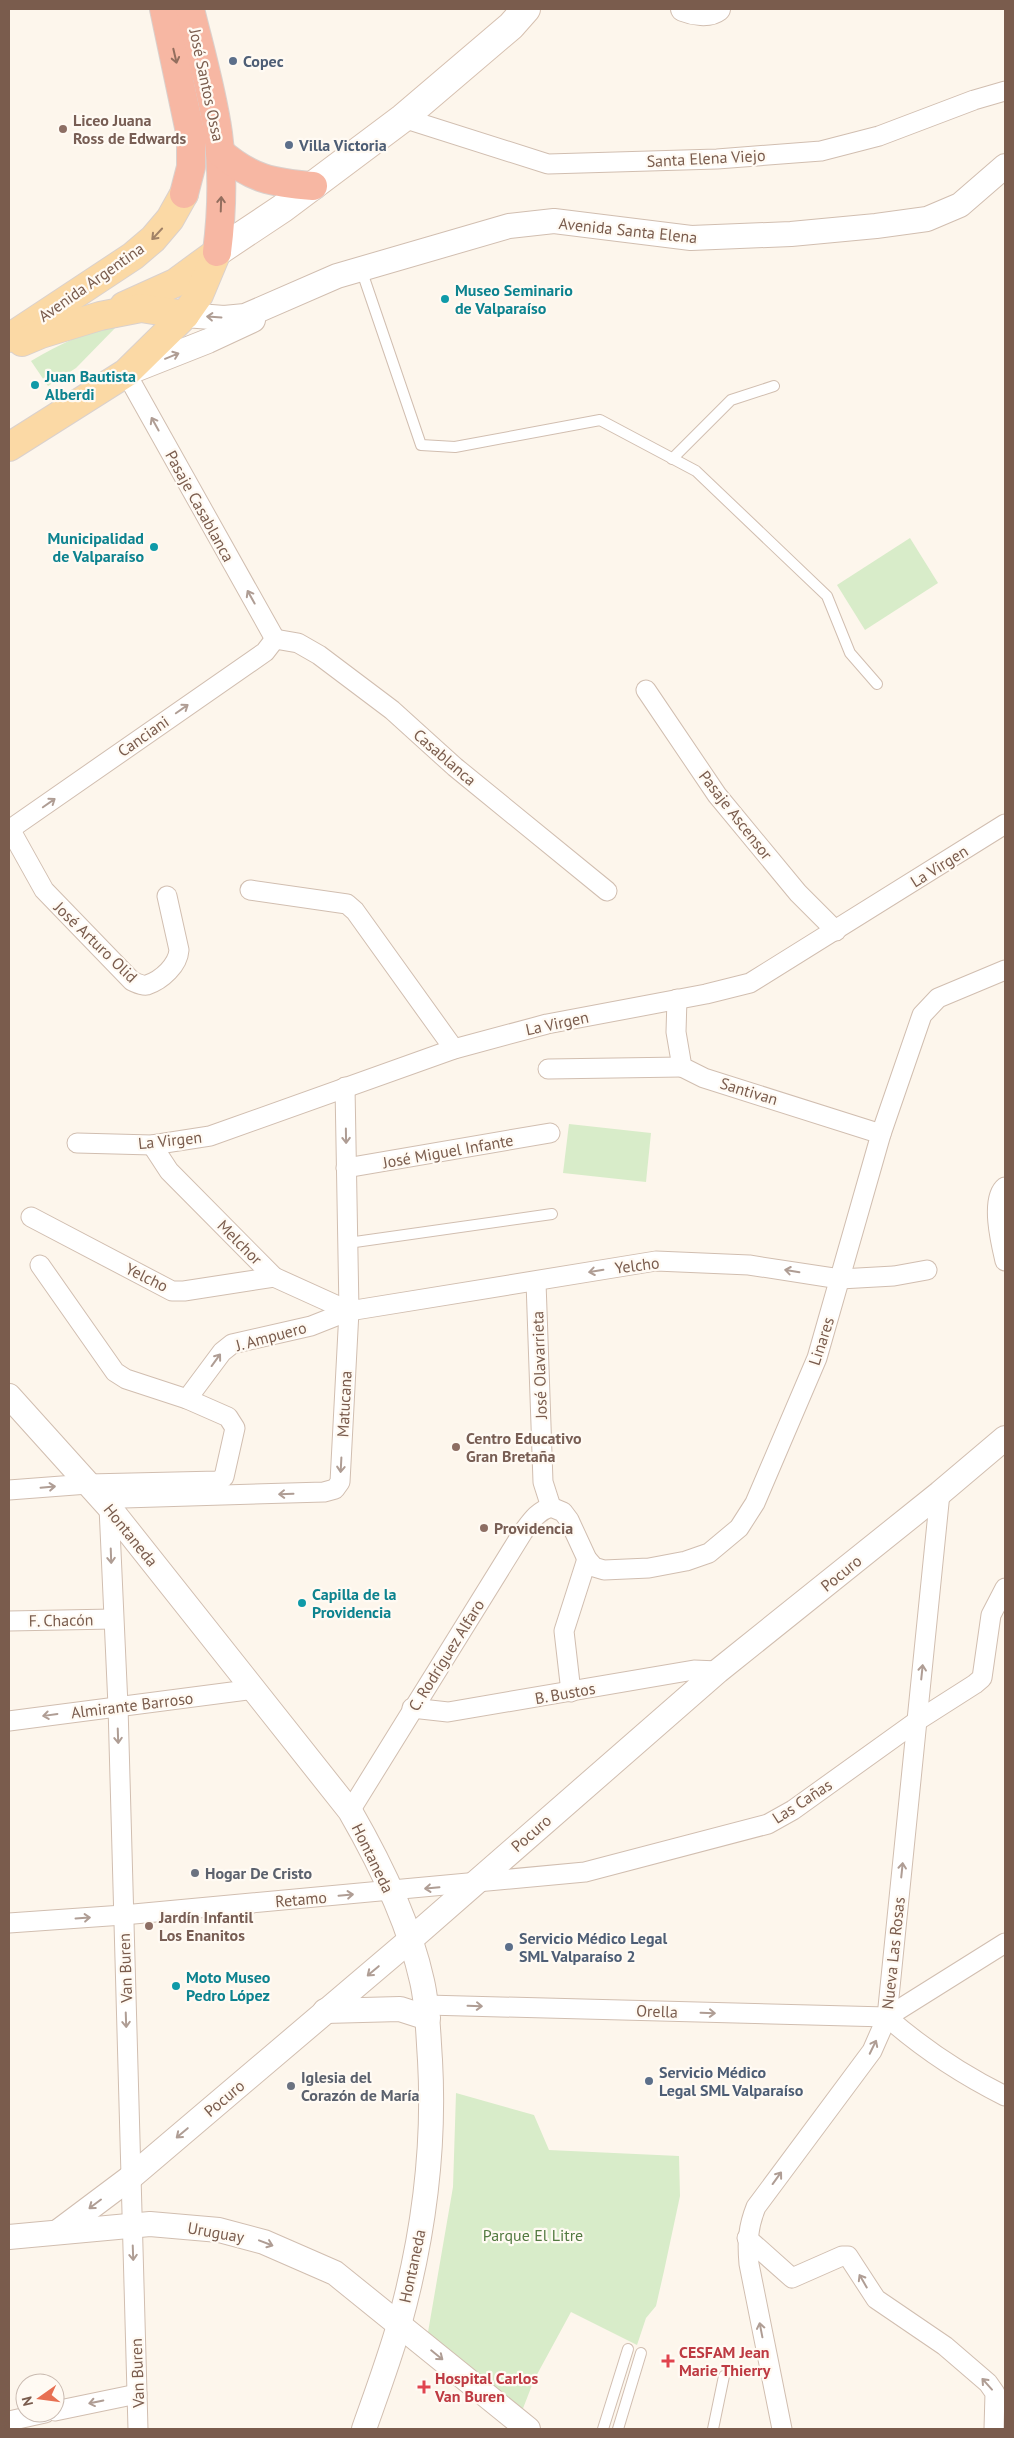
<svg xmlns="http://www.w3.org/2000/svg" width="1014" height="2438" viewBox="0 0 1014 2438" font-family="'PT Sans',sans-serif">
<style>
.green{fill:#d8ecc9}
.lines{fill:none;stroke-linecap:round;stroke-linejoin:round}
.service-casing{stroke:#d1beb0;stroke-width:12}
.minor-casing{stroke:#d1beb0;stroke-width:21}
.tertiary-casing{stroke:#d1beb0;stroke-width:26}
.secondary-casing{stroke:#d6c0b0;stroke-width:30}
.primary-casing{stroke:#dad1cd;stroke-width:30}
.motorway-casing{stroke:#dad1cd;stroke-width:30}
.service{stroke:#fff;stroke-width:10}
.minor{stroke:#fff;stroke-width:19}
.tertiary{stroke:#fff;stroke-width:24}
.secondary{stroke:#fff;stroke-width:28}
.primary{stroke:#fbd9a5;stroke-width:28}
.motorway{stroke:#f7b7a3;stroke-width:28}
.oneway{stroke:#936e5e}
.oneway2{stroke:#a18267}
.oneway3{stroke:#af9d94}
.service-dot{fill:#5c6f8a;stroke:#fffaf3;stroke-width:2}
.education-dot{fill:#8d6e63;stroke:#fffaf3;stroke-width:2}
.culture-dot{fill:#0f9aa8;stroke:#fffaf3;stroke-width:2}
.worship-dot{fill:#6b7280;stroke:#fffaf3;stroke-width:2}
.health-dot{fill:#e0444e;stroke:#fffaf3;stroke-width:2}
.labels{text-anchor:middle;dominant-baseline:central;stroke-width:4.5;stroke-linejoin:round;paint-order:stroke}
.service-label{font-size:16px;font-weight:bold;fill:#4e5e75;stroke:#fffaf3;text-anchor:start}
.street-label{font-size:16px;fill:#7a5c4d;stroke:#fffaf3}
.education-label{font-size:16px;font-weight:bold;fill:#785e54;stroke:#fffaf3;text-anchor:start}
.culture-label{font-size:16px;font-weight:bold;fill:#0d838f;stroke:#fffaf3;text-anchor:start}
.worship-label{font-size:16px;font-weight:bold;fill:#5b616d;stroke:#fffaf3;text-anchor:start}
.park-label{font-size:16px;fill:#537a41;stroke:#fffaf3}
.health-label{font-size:16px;font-weight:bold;fill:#be3a42;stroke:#fffaf3;text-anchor:start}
</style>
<rect width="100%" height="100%" fill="#fdf6ec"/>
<g class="green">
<path d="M119,324L76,368L48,386L31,361C60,344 86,331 119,324Z"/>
<polygon points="910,538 938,583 865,630 837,585"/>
<polygon points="569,1124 651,1133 646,1182 563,1173"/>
<polygon points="456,2093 534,2115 549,2150 679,2156 680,2196 664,2271 656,2306 646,2318 637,2345 571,2312 534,2380 522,2411 427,2338 453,2187"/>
</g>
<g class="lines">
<defs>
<g id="service">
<polyline points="361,269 421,445 455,447 600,420 696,471 827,596 850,653 877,684"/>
<polyline points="672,459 731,400 774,386"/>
<polyline points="348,1243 552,1214"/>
<polyline points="603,2429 628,2349"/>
<polyline points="618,2429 641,2353"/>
<polyline points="713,2429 724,2376"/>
</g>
<g id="minor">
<polyline points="403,118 548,164 717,159 821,151 879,136 974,100 1005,91"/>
<polyline points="126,373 275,639"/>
<polyline points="275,639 298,643 319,655 392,710 455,767 607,891"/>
<polyline points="646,690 717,795 798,893 836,931"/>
<path d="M10,829L44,890L132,981C137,983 142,986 147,985C162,980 178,965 179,950L167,896"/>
<polyline points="9,830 265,652 275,639"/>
<polyline points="250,890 347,904 355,911 454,1049"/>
<polyline points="677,999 676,1032 682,1067 704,1078 881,1134"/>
<polyline points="548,1069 682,1067"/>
<polyline points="77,1143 152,1145 210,1136 454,1049 547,1024 706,994 750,983 1005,824"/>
<polyline points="152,1145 169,1171 274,1277 349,1311"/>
<polyline points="346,1168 550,1133"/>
<path d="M1005,1187C990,1199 1001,1244 1005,1261"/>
<polyline points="31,1217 172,1291 184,1291 274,1277"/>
<polyline points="536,1282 543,1482 551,1507"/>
<polyline points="187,1399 222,1352 232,1344 311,1326 349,1311 656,1261 749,1265 840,1279 894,1276 927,1270"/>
<polyline points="9,1490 88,1484 218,1481 224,1477 235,1428 228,1417 187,1399 126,1379 115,1372 40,1265"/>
<polyline points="551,1507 563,1512 569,1520 587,1559 594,1567 604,1570 649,1568 686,1561 709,1553 739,1528 755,1503 817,1358 881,1134 922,1015 938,998 1005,970"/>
<polyline points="9,1621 113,1619"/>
<polyline points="571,1692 564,1631 587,1559"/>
<polyline points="412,1708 448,1712 694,1670 718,1671"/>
<polyline points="9,1721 255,1689"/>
<path d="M350,1811L523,1532C532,1520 538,1511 551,1507"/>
<polyline points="9,1923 123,1915 585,1872 768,1824 793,1810 917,1721 975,1684 982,1678 991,1615 1005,1588"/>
<polyline points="427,2005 887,2017"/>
<path d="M887,2017C922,2048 963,2075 1005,2096"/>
<polyline points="887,2017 1005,1943"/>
<polyline points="747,2238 792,2278 842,2256 848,2256 876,2299 945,2346 988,2383 995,2393 994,2429"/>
<polyline points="55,2411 137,2394"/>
<polyline points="9,2421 45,2413"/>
<polyline points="138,2429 118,1706 109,1507 115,1500 124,1498 324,1492 335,1489 340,1482 349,1311 345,1087"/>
<path d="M782,2429L749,2264C747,2242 748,2227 756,2207L872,2051L887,2017L940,1493"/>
</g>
<g id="tertiary">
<path d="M683,9C693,13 709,16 718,9"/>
<polyline points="185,315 224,318 245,316 337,276 509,226 554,221 691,238 791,234 876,226 927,219 960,205 1005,166"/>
<polyline points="127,373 208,341 253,320"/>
<path d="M9,1396L109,1507L350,1811C380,1863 409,1922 422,1981C428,2007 428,2033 430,2060C435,2149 423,2239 399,2325C389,2360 376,2395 364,2429"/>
<polyline points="325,2011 400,2009 428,2018"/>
<polyline points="59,2231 131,2177 410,1940 718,1671 940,1493 1005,1438"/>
<polyline points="9,2237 150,2224 219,2230 264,2242 335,2273 528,2429"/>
</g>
<polyline id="secondary" points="217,252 283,208 403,118 511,26 526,9"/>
<g id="primary">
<polyline points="124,306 175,283 216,253"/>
<polyline points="9,338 133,256 153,239 170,219 184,194"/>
<polyline points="22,342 41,334 100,316 141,308 185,315"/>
<polyline points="9,447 126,373 185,315 199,295 217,252"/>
</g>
<g id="motorway">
<polyline points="164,9 191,137 191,167 184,194"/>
<path d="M190,9C200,50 212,91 218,133C223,172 222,213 217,252"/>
<path d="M220,152C251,179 273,183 313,186"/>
</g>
</defs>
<use href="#service" class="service-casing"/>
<use href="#minor" class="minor-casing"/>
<use href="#tertiary" class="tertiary-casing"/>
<use href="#secondary" class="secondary-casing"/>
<use href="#primary" class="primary-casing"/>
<use href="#motorway" class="motorway-casing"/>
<use href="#service" class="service"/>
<use href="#minor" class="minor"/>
<use href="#tertiary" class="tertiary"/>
<use href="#secondary" class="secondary"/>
<use href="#primary" class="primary"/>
<use href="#motorway" class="motorway"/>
</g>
<defs><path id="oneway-shaft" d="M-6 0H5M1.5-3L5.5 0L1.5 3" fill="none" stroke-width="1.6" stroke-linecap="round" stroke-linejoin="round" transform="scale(1.25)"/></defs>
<g class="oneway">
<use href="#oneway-shaft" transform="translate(175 56) rotate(77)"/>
<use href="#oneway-shaft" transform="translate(221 204) rotate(-88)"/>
</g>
<use class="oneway2" href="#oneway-shaft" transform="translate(157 234) rotate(133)"/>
<g class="oneway3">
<use href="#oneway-shaft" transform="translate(214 317) rotate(-176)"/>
<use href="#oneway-shaft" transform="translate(172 356) rotate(-22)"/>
<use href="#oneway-shaft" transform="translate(155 424) rotate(-119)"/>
<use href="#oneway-shaft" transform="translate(251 597) rotate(-119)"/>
<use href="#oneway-shaft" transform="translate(182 709) rotate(-35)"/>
<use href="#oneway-shaft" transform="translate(49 803) rotate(-35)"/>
<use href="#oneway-shaft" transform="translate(346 1136) rotate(89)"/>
<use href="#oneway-shaft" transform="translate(596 1271) rotate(171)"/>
<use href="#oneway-shaft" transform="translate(792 1271) rotate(-171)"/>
<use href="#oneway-shaft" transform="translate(216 1360) rotate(-54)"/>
<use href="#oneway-shaft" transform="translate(341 1465) rotate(93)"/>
<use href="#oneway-shaft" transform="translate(48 1487) rotate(-5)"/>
<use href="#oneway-shaft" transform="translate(286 1494) rotate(178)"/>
<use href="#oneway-shaft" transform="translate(111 1556) rotate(88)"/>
<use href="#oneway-shaft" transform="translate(922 1672) rotate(-84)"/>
<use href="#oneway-shaft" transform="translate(50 1715) rotate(172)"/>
<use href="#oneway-shaft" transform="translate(118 1736) rotate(88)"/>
<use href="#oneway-shaft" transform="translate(902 1870) rotate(-84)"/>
<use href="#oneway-shaft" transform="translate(432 1888) rotate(175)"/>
<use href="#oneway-shaft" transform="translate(346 1895) rotate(-5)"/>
<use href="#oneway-shaft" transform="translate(83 1918) rotate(-4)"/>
<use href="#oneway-shaft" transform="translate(373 1971) rotate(140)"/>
<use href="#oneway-shaft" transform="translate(475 2006) rotate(2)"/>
<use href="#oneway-shaft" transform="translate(708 2013) rotate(2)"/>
<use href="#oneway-shaft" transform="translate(126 2020) rotate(88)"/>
<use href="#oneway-shaft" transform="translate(873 2047) rotate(-64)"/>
<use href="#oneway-shaft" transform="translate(182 2133) rotate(140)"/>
<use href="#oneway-shaft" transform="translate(777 2178) rotate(-54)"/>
<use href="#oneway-shaft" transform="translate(95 2204) rotate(143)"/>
<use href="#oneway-shaft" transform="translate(266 2243) rotate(21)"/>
<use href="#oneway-shaft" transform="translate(133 2253) rotate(88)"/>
<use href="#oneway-shaft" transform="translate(863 2281) rotate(-120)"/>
<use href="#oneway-shaft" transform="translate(761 2330) rotate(-101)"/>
<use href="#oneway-shaft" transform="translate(437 2355) rotate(39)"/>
<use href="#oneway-shaft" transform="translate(987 2384) rotate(-132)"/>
<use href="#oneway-shaft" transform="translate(96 2402) rotate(168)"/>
</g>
<g class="service-dot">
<circle cx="233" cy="61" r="5"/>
<circle cx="289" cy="145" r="5"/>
<circle cx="509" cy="1947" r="5"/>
<circle cx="649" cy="2081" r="5"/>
</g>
<g class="education-dot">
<circle cx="63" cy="129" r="5"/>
<circle cx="456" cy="1447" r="5"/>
<circle cx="484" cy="1528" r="5"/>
<circle cx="149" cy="1926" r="5"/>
</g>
<g class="culture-dot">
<circle cx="445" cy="299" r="5"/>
<circle cx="35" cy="385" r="5"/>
<circle cx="154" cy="547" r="5"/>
<circle cx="302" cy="1603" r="5"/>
<circle cx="176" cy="1986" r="5"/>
</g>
<g class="worship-dot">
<circle cx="195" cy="1873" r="5"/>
<circle cx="291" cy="2086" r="5"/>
</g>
<g class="health-dot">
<path d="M665.5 2353.5h5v5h5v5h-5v5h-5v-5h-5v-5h5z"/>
<path d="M421.5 2379.5h5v5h5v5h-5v5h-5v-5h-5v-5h5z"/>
</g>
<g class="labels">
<g class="service-label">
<text x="243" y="61">Copec</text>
<text x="299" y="145">Villa Victoria</text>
<text x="519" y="1938">Servicio Médico Legal<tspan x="519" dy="18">SML Valparaíso 2</tspan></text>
<text x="659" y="2072">Servicio Médico<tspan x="659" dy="18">Legal SML Valparaíso</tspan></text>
</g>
<g class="street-label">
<text transform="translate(207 85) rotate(78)">José Santos Ossa</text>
<text transform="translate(706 158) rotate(-3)">Santa Elena Viejo</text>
<text transform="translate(628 230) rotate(6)">Avenida Santa Elena</text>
<text transform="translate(91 282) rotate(-35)">Avenida Argentina</text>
<text transform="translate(200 506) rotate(61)">Pasaje Casablanca</text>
<text transform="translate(143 736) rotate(-35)">Canciani</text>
<text transform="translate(445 757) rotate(41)">Casablanca</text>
<text transform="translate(736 815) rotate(52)">Pasaje Ascensor</text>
<text transform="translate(939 866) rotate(-32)">La Virgen</text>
<text transform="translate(96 942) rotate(44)">José Arturo Olid</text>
<text transform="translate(557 1023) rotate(-12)">La Virgen</text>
<text transform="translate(749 1091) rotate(17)">Santivan</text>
<text transform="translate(170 1140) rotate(-6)">La Virgen</text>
<text transform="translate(448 1151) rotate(-10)">José Miguel Infante</text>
<text transform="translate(240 1242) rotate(45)">Melchor</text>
<text transform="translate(637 1265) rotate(-7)">Yelcho</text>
<text transform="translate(147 1277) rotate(26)">Yelcho</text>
<text transform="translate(271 1336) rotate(-15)">J. Ampuero</text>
<text transform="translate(821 1341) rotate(-72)">Linares</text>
<text transform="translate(539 1365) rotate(-92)">José Olavarrieta</text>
<text transform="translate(344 1404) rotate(-87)">Matucana</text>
<text transform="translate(131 1535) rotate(51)">Hontaneda</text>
<text transform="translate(841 1573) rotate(-39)">Pocuro</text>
<text transform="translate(61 1620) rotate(-1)">F. Chacón</text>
<text transform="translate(446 1655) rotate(-58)">C. Rodríguez Alfaro</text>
<text transform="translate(565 1693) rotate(-10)">B. Bustos</text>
<text transform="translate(132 1705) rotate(-7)">Almirante Barroso</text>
<text transform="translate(802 1801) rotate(-33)">Las Cañas</text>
<text transform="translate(531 1833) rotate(-41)">Pocuro</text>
<text transform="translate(373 1858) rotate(64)">Hontaneda</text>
<text transform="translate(301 1899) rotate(-5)">Retamo</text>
<text transform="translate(893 1953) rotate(-84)">Nueva Las Rosas</text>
<text transform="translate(125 1968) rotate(-92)">Van Buren</text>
<text transform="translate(657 2011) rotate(2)">Orella</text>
<text transform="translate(224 2098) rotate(-40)">Pocuro</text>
<text transform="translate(216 2232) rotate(10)">Uruguay</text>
<text transform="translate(412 2266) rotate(-78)">Hontaneda</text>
<text transform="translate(137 2373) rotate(-92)">Van Buren</text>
</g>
<g class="education-label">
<text x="73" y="120">Liceo Juana<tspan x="73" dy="18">Ross de Edwards</tspan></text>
<text x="466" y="1438">Centro Educativo<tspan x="466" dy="18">Gran Bretaña</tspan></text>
<text x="494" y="1528">Providencia</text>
<text x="159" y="1917">Jardín Infantil<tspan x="159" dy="18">Los Enanitos</tspan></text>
</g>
<g class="culture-label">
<text x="455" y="290">Museo Seminario<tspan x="455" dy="18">de Valparaíso</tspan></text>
<text x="45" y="376">Juan Bautista<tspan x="45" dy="18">Alberdi</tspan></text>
<text x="144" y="538" text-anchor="end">Municipalidad<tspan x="144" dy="18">de Valparaíso</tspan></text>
<text x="312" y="1594">Capilla de la<tspan x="312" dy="18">Providencia</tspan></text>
<text x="186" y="1977">Moto Museo<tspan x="186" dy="18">Pedro López</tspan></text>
</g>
<g class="worship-label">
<text x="205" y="1873">Hogar De Cristo</text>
<text x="301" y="2077">Iglesia del<tspan x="301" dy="18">Corazón de María</tspan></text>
</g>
<g class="park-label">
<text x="533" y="2235">Parque El Litre</text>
</g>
<g class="health-label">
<text x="679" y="2352">CESFAM Jean<tspan x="679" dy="18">Marie Thierry</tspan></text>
<text x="435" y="2378">Hospital Carlos<tspan x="435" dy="18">Van Buren</tspan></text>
</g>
</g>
<rect width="1014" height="2438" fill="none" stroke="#7a5c4d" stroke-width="20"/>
<g transform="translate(40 2398) rotate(256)"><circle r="24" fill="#fffaf3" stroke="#cabbb1"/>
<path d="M0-4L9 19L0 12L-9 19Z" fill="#e76f51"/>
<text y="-8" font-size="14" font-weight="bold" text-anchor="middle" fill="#7a5c4d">N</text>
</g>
</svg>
